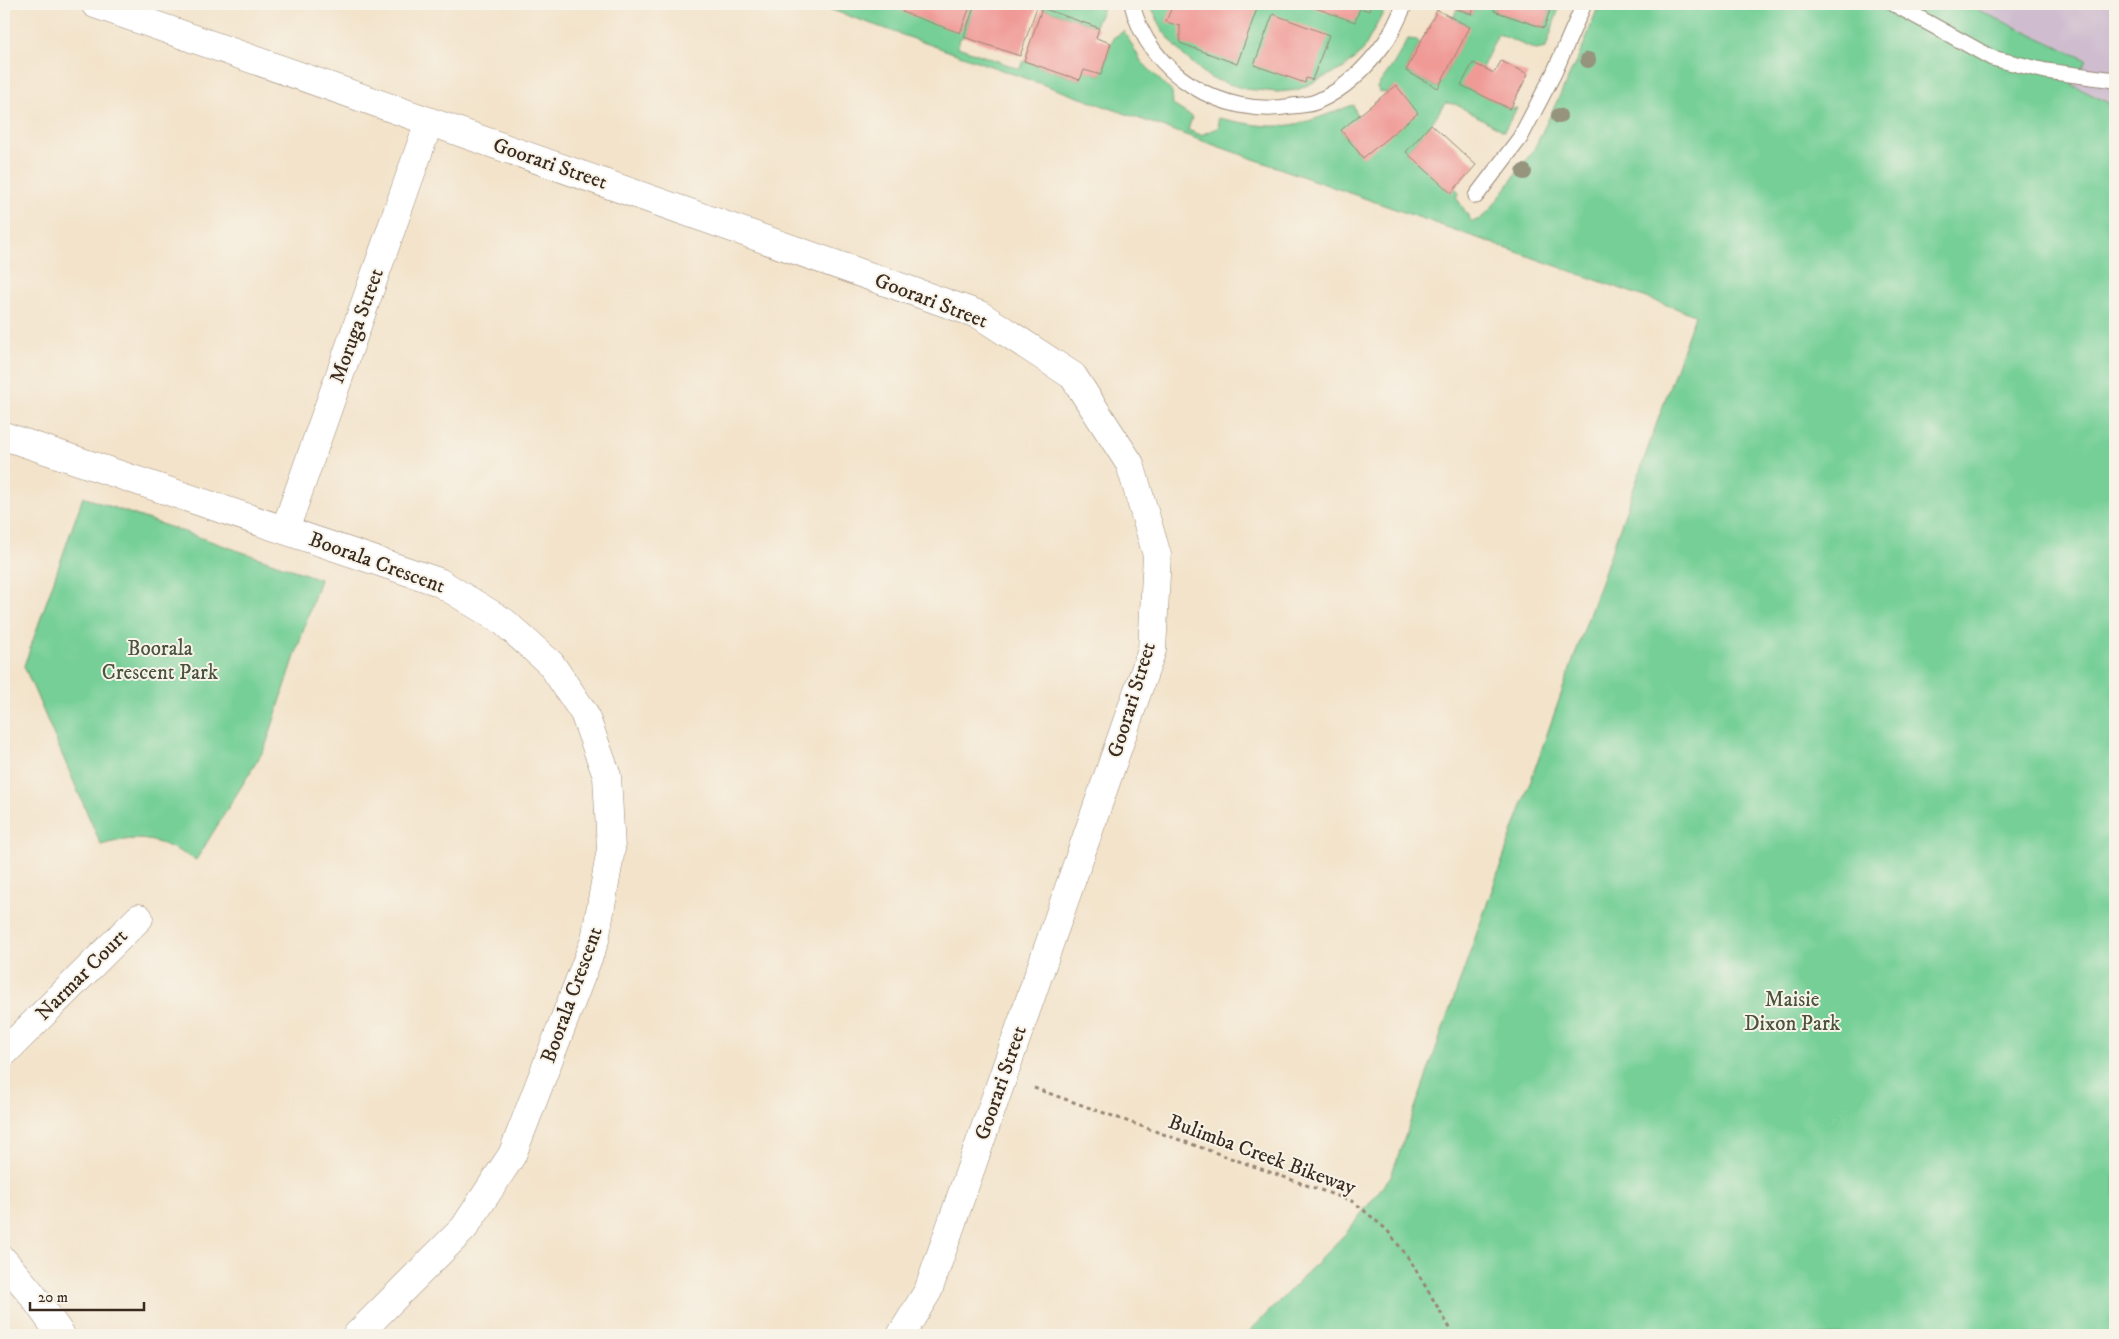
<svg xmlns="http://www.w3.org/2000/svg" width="2119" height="1339" viewBox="0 0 2119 1339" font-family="'IM FELL DW Pica',serif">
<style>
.industrial{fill:#cfbdcf}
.green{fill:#75cf96;stroke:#587c5a}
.building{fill:#f09a96}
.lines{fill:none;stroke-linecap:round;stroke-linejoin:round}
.lane-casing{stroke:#978674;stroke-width:17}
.street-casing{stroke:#978674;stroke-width:29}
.path{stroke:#978674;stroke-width:3;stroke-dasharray:4 4;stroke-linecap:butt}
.lane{stroke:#fff;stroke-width:15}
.street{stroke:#fff;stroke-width:28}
.tree{fill:#96947c}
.labels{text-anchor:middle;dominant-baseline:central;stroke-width:4;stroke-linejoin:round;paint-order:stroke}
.street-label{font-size:21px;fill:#3b2a1e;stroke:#f7f3e8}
.park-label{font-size:21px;fill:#4a533c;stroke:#f7f3e8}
</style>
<rect width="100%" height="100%" fill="#f7f3e8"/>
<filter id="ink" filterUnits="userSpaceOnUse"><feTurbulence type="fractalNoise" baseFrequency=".02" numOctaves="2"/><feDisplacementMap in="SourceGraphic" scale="10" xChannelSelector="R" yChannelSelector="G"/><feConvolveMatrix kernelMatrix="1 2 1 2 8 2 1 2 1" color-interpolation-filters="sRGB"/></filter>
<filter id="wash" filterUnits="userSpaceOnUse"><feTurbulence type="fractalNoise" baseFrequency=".0096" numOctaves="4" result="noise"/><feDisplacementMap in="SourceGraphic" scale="20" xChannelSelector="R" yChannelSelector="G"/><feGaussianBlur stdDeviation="1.12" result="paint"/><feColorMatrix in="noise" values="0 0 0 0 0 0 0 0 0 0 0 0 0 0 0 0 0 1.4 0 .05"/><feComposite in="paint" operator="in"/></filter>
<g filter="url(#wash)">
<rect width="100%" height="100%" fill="#f3e3ca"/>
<polygon class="industrial" points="1965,4 2115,4 2115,106 2072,85 2087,60"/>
<g class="green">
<path d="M815,4H905L903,11L960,32L971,4H975L964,37L960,38L958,47L1020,69L1024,61L1080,80L1084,70L1101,75L1113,38L1124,31L1141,61L1172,92L1173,105L1192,117L1188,130L1201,135L1219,127L1218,118C1239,122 1259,127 1281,126C1305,125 1330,113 1353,105L1358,117L1341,131L1363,158L1395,86L1386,93L1379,91L1377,87L1393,65L1408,39L1417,40L1420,43L1406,71L1438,88L1469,27L1453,18L1457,9L1472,14L1475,4H1496L1494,11L1544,28L1552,4H1560L1546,48L1536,50L1498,34L1482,68L1462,85L1510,109L1517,108L1504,131L1455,104L1445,103L1431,124L1406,152L1451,192L1455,188L1459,193L1456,197L1472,222L1480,219L1490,210L1534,149L1583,47L1599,4H1965L2087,60L2072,85L2115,106V1335H1246L1346,1233L1391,1176L1695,315Z"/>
<polygon points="1041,4 1105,4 1095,26 1042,8 1040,7"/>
<polygon points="1150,4 1388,4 1362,52 1344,68 1297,90 1277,92 1245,89 1210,78 1183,55 1163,31"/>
<path d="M83,497L320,579L265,748L196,860C159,840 143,833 101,845L24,666Z"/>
</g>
<g id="blocks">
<g class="building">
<polygon points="905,4 971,4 960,33 902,12"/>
<polygon points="975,4 1038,4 1020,56 964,37"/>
<polygon points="1173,4 1252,4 1258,6 1237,64 1180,43 1180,26 1166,22"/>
<polygon points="1304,4 1371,4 1369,11 1360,8 1355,22"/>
<polygon points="1443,4 1475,4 1472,14"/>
<polygon points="1496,4 1552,4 1544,28 1494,11"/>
<polygon points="1042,8 1099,28 1096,38 1111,43 1101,75 1084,70 1080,80 1024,61"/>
<polygon points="1437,10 1470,27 1438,88 1406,71"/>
<polygon points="1273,14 1329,35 1312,80 1306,78 1305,83 1254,65"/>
<polygon points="1501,61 1528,74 1510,109 1461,85 1473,63 1494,73"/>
<polygon points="1396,85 1418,113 1363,158 1341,130"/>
<polygon points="1431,124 1476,165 1451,193 1406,152"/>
</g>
</g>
</g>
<g filter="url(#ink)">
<use href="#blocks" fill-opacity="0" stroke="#978674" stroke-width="1"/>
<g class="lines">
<defs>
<g id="lane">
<path d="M1132,4C1148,73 1223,119 1292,106C1300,105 1311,105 1318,101C1345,89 1369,65 1386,41C1394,30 1399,16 1405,4"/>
<polyline points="1894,4 1992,58 2046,71 2115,80"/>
<polyline points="1476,196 1520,138 1554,73 1584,4"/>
</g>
<g id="street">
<polyline points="95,4 980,315 1073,376 1130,464 1157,555 1152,650 928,1291 901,1335"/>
<polyline points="4,436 439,582 504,622 551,664 584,713 607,776 611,849 595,940 512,1155 464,1228 357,1335"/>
<polyline points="285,530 429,122"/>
<polyline points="4,1053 139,918"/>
<polyline points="4,1261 31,1293 61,1335"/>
</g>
</defs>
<use href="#lane" class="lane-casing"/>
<use href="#street" class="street-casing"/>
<polyline class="path" points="1034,1088 1354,1202 1387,1230 1410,1260 1454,1335"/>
<use href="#lane" class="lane"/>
<use href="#street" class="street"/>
</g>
<g class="tree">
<circle cx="1588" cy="60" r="8"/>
<circle cx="1559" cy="116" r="8"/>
<circle cx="1524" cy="172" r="8"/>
</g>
</g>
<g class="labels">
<g class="street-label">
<text transform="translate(550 164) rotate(19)">Goorari Street</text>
<text transform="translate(931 301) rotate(21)">Goorari Street</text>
<text transform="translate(357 326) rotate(-70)">Moruga Street</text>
<text transform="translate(377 563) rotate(20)">Boorala Crescent</text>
<text transform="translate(1132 700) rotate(-73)">Goorari Street</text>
<text transform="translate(82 975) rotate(-45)">Narmar Court</text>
<text transform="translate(572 995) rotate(-70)">Boorala Crescent</text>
<text transform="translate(1001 1083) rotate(-71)">Goorari Street</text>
<text transform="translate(1262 1155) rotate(20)">Bulimba Creek Bikeway</text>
</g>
<g class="park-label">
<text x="160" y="649">Boorala<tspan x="160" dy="24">Crescent Park</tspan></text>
<text x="1792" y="1000">Maisie<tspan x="1792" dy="24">Dixon Park</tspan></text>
</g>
</g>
<rect width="2119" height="1339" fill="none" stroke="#f7f3e8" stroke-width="20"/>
<path d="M30 1302v8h114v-8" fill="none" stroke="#3b2a1e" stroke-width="2.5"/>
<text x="38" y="1302" font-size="15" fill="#3b2a1e" stroke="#f7f3e8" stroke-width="4" paint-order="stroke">20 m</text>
</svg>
